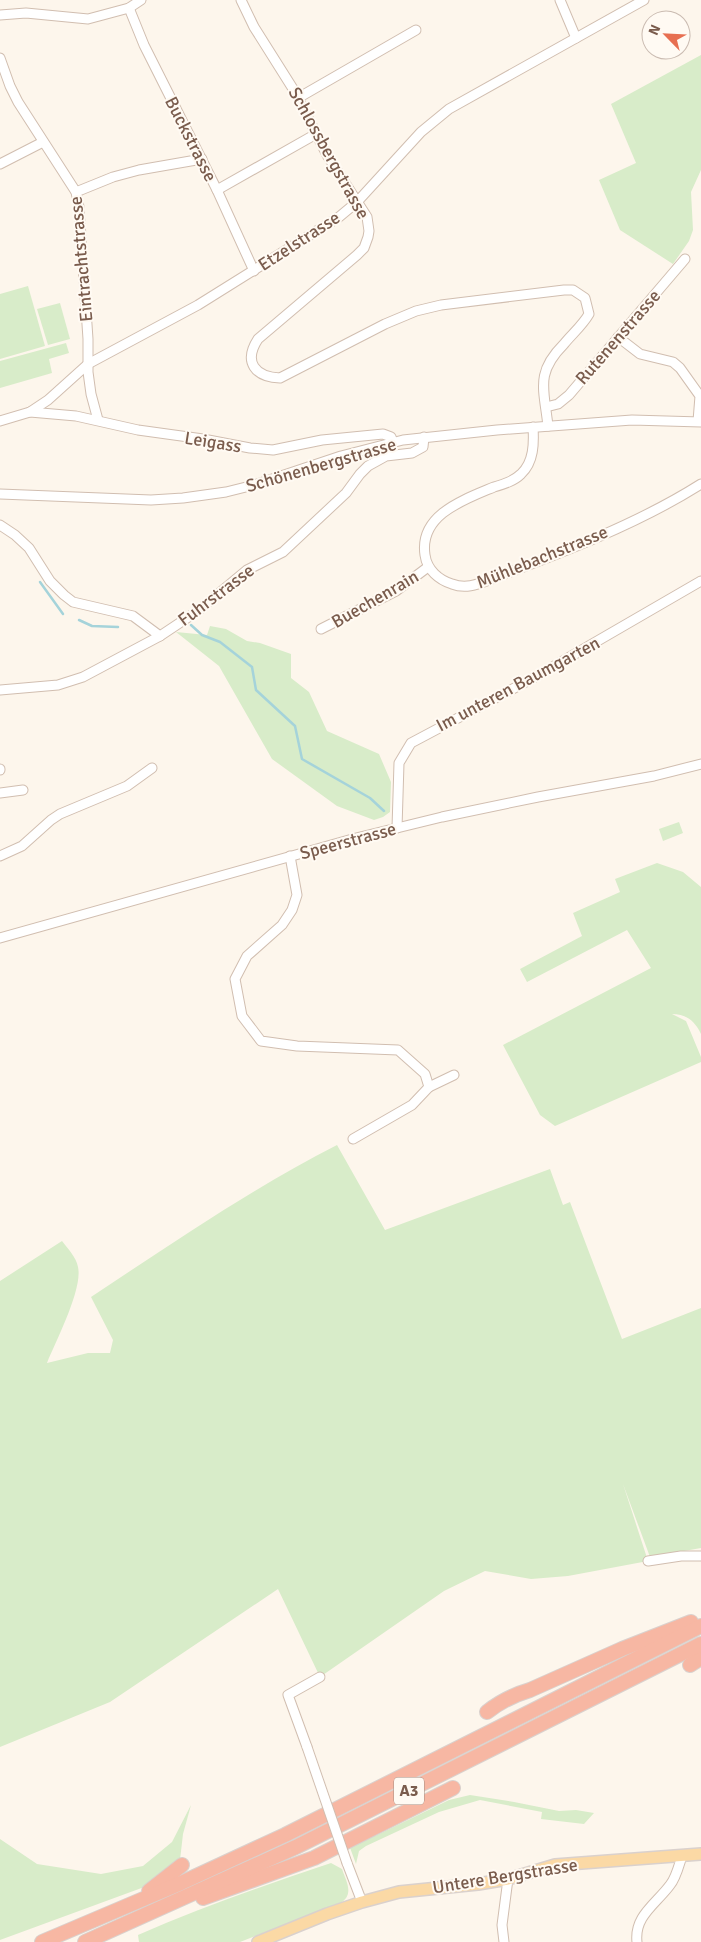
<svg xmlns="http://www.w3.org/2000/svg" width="701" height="1942" viewBox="0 0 701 1942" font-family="Signika,sans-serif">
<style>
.green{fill:#d8ecc9}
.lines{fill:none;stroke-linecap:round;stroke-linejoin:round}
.stream{stroke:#a5d3da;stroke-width:2.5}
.minor-casing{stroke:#d1beb0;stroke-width:11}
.major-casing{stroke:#dad1cd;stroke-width:14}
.highway-casing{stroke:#dad1cd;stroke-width:16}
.minor{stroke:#fff;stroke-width:9}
.major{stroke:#fbd9a5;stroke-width:11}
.highway{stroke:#f7b7a3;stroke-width:14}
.minor-bridge-casing{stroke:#d1beb0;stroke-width:11;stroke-linecap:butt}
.minor-bridge{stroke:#fff;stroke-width:9}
.labels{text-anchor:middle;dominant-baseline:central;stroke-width:4;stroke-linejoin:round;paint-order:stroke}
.shield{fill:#fffaf3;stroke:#a28b7f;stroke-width:1}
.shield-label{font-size:16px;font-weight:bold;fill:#7a5c4d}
.street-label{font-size:18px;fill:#7a5c4d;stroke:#fffaf3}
</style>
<rect width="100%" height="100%" fill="#fdf6ec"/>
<g class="green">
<polygon points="701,55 701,170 691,192 693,230 689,241 673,264 620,230 599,180 636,163 611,104"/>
<polygon points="28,286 45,346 0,359 0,294"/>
<polygon points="60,303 70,339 48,345 37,309"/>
<polygon points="66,343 69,353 49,359 52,373 0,388 0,361"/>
<polygon points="210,626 226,629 247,641 260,643 291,654 291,678 309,692 327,731 379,754 391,782 390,812 383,817 374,820 337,806 272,759 219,666 176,632 207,635"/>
<polygon points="679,822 683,833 663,841 659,829"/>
<path d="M657,863L683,872L701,887V1034C695,1021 686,1014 672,1014L686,1021L701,1057V1062L555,1126L540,1115L503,1045L651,968L627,930L527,982L520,969L582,936L573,913L620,892L615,879Z"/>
<path d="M337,1145L385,1230L550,1169L563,1205L570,1202L622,1339L701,1308V1548L650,1557L623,1484L648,1561L568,1576L531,1579L485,1571L444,1591L320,1677L278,1589L110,1702L0,1747V1281L62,1241C68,1249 76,1257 78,1267C83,1289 56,1341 47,1363L88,1353H110L113,1340L91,1297C171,1244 251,1189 337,1145Z"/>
<polygon points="470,1795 514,1802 559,1811 576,1810 594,1813 584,1824 541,1819 542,1812 480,1800 439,1812 366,1846 359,1851 356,1864 349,1845 372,1833 375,1836 449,1800"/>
<polygon points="191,1805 183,1834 180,1860 147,1886 0,1940 0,1839 37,1864 101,1874 143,1866 172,1842"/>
<path d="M331,1863L342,1869C346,1881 354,1893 342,1902L240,1942H139L138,1935C201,1907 266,1885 331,1863Z"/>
</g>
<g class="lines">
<g class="stream">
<polyline points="40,582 63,614"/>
<polyline points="79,620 92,626 118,627"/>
<polyline points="191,625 202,635 220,642 252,667 256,690 295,726 302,759 370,798 384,811"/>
</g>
<defs>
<g id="minor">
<path d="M241,0L254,27L295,92L327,155L367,217L369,231L368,237L364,248L357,255L258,339C243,362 255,377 280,378L385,324L416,311L441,305L564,290H573L585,298L589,314C582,326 572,334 564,344C535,373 544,389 548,426"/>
<polyline points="560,0 576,38"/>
<polyline points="129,8 144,45 217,190 254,271"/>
<polyline points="0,15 26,13 88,19 129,8 141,0"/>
<polyline points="0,58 10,86 18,102 76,192 79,207 88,339 88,372 91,394 98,420"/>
<polyline points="298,98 416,30"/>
<polyline points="0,164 43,142"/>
<polyline points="217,190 316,134"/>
<polyline points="76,192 113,177 139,170 202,159"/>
<polyline points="618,337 640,354 673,362 680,368 700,396 698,421"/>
<polyline points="546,407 558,404 569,395 685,259"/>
<polyline points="30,412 76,416 138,430 203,439 250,448 273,450 322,440 383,434 391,437 393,442"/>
<polyline points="0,421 30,412 48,400 88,364 198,305 339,217 357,202 421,132 449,109 644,0"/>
<path d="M533,427C534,443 534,462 521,474C514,481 504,484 494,487C463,500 419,515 425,555C427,570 439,580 452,584C465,589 476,585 489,580C559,554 638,524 701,484"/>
<polyline points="0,494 151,500 183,498 226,492 254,485 341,456 403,440 497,430 632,420 701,422"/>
<polyline points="0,525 15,535 29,548 50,581 64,595 73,602 133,616 160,636"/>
<polyline points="321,629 396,591 428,567"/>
<polyline points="0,690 58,685 83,677 160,636 199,610 247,570 283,552 346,493 360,474 368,466 386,456 412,453 423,447 424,437"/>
<polyline points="0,769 0,770"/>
<polyline points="0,793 23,790"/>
<polyline points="397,828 399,763 411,743 537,676 701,581"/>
<polyline points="0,856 22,846 51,820 60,814 127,786 152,768"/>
<polyline points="290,856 297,895 292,910 282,925 247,956 235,979 242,1016 261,1041 297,1046 398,1050 425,1074 429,1087 412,1105 353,1139"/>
<polyline points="0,938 356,838 442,817 538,797 654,776 701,764"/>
<polyline points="429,1087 454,1075"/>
<polyline points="648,1561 681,1556 701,1556"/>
<polyline points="307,1747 288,1695 320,1677"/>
<polyline points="347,1863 362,1902"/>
<polyline points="504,1942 502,1925 508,1879"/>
<path d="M637,1942C634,1916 656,1904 670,1885C676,1878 679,1865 682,1856"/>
</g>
<polyline id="major" points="258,1942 327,1914 362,1902 399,1892 478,1884 508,1879 555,1865 701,1854"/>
<g id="highway">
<polyline points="690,1665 701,1658"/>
<path d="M487,1712C501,1701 513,1695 530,1690L622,1649L691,1622"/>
<polyline points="149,1891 182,1865"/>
<polyline points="203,1898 314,1858 453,1788"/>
<polyline points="42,1942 181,1883 285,1835 701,1626"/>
<polyline points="85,1942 296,1847 701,1644"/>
</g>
</defs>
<use href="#minor" class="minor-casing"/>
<use href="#major" class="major-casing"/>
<use href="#highway" class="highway-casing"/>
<use href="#minor" class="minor"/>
<use href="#major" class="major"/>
<use href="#highway" class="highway"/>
<defs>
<polyline id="minor-bridge" points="307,1747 347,1863"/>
</defs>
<use href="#minor-bridge" class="minor-bridge-casing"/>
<use href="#minor-bridge" class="minor-bridge"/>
</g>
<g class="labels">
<rect class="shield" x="394" y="1777.5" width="30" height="27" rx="4"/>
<g class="shield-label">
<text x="409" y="1791">A3</text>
</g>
<g class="street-label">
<text transform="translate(191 139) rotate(63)">Buckstrasse</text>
<text transform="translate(329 153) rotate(61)">Schlossbergstrasse</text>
<text transform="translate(299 241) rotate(-33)">Etzelstrasse</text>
<text transform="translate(81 259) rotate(-95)">Eintrachtstrasse</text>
<text transform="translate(618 337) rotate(-49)">Rutenenstrasse</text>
<text transform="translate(213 442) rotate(9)">Leigass</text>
<text transform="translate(321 465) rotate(-16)">Schönenbergstrasse</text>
<text transform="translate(542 557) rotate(-22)">Mühlebachstrasse</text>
<text transform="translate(216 595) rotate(-37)">Fuhrstrasse</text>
<text transform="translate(375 599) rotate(-30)">Buechenrain</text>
<text transform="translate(518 684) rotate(-28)">Im unteren Baumgarten</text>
<text transform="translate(348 841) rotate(-15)">Speerstrasse</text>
<text transform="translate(505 1876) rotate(-9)">Untere Bergstrasse</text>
</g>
</g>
<g transform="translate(666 35) rotate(294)"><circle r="24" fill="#fffaf3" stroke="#cabbb1"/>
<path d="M0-4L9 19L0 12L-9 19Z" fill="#e76f51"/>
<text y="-8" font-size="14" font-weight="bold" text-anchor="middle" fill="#7a5c4d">N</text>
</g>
</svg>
